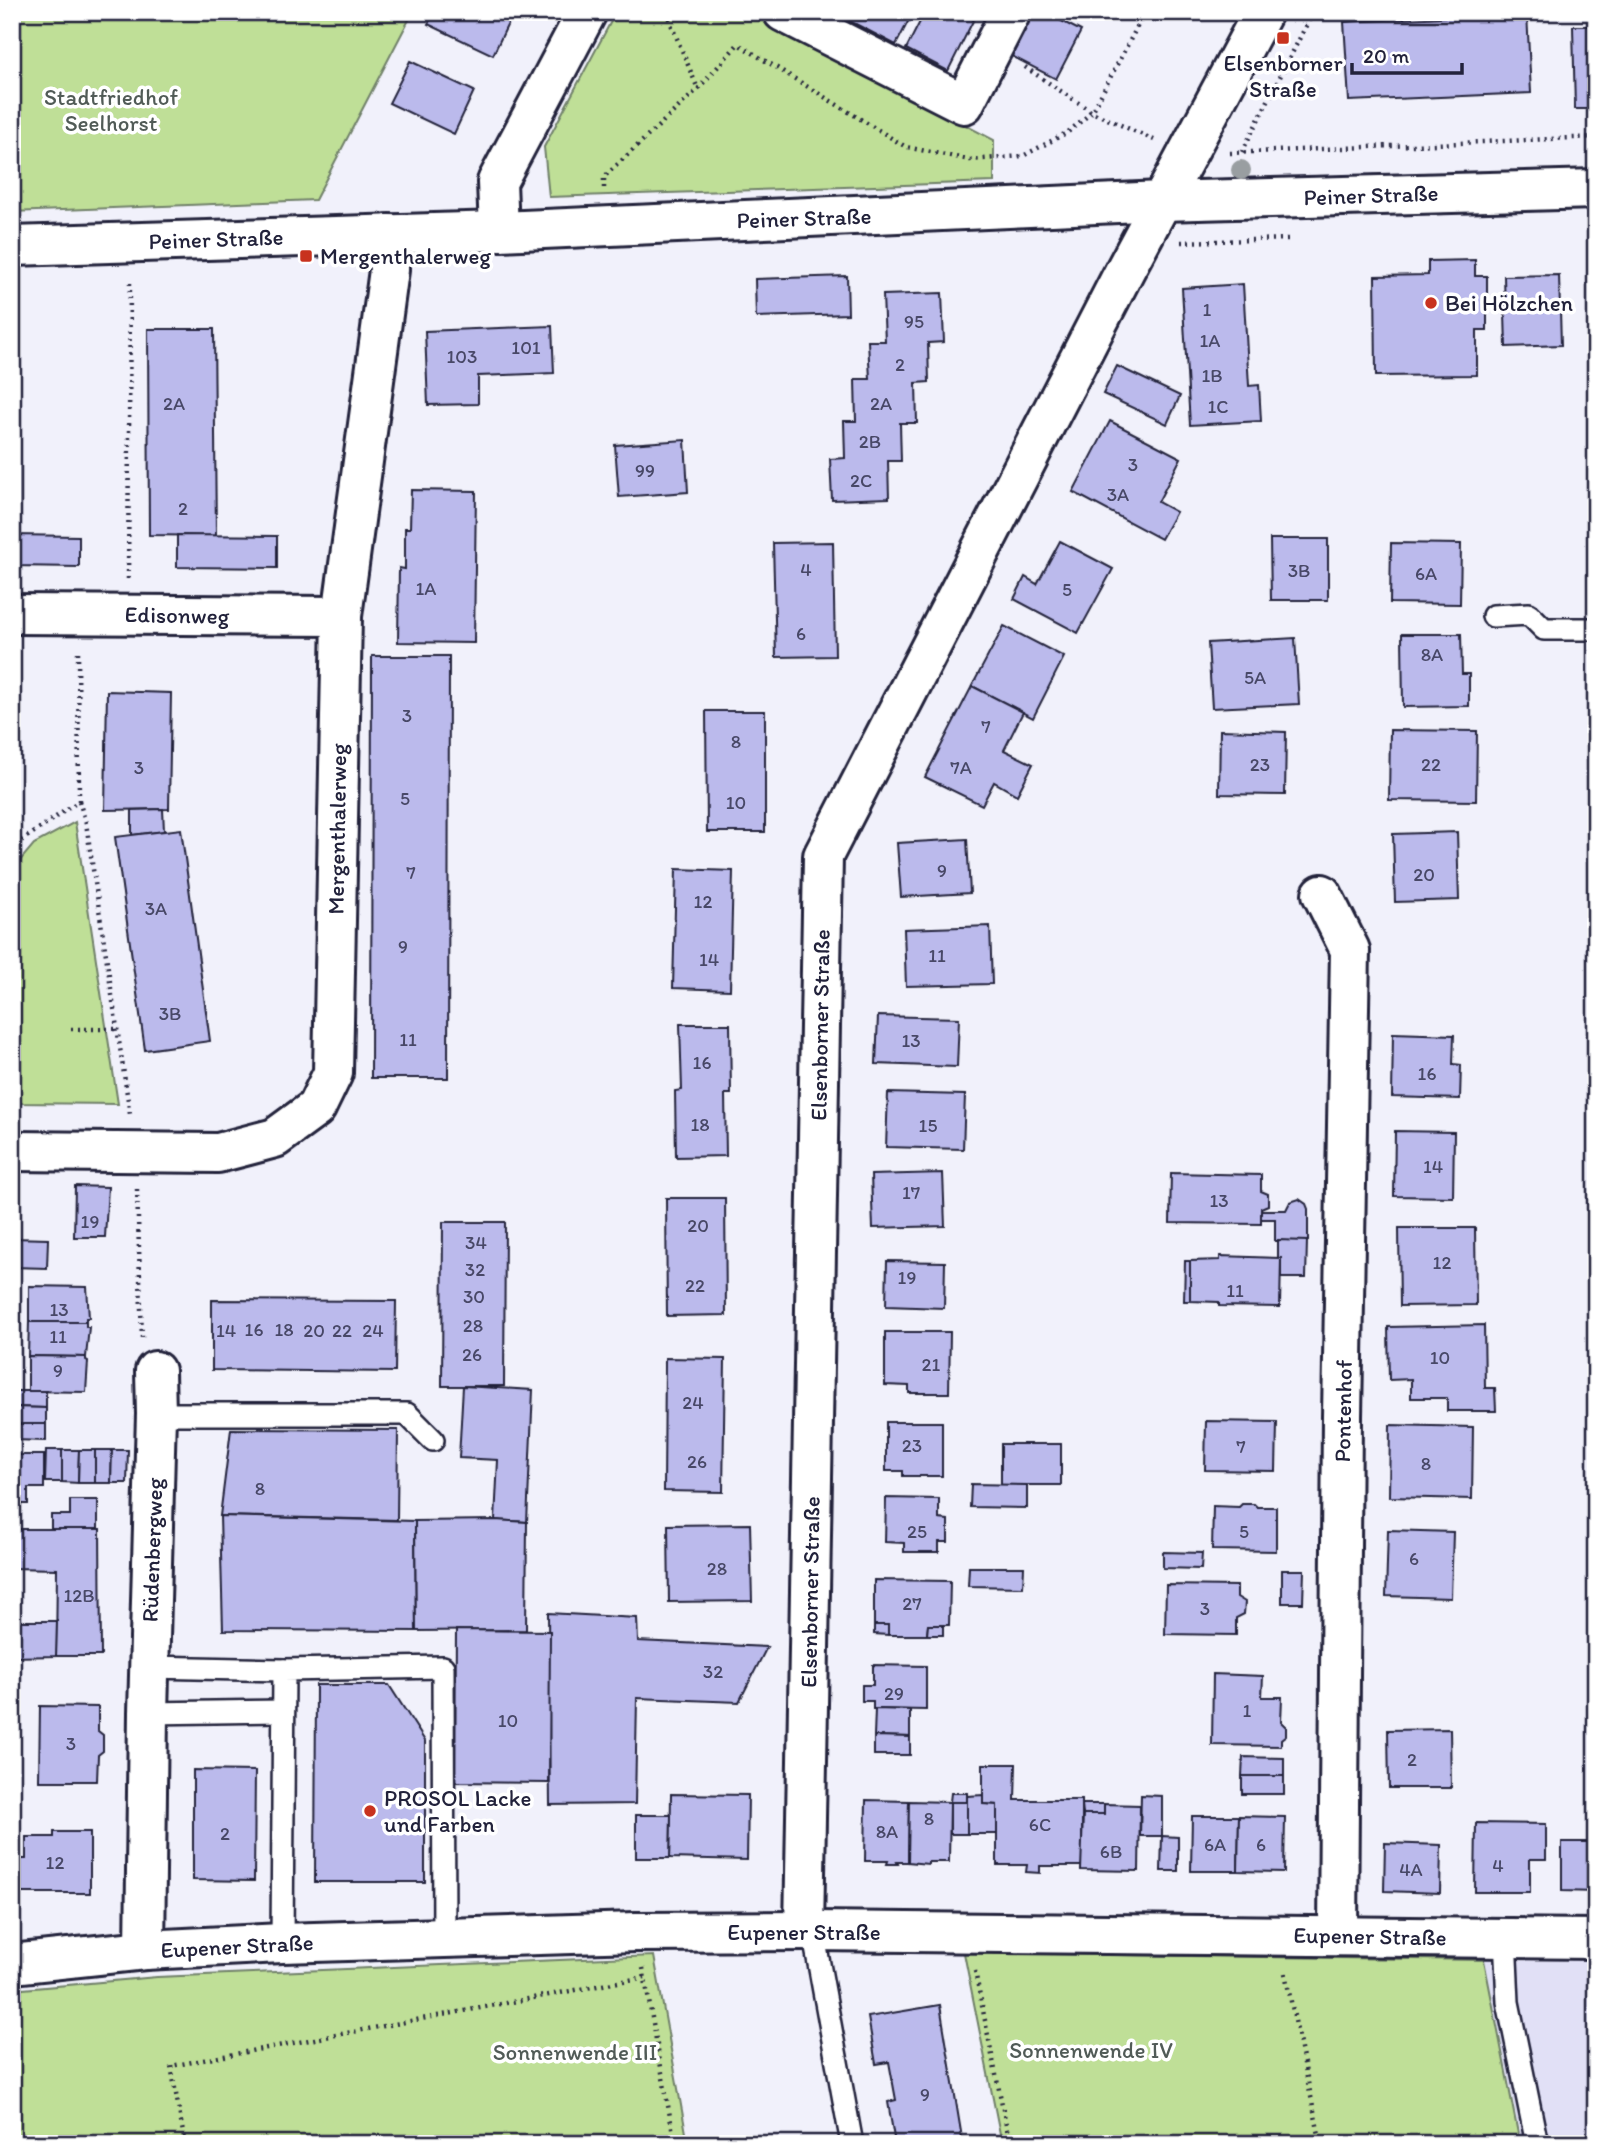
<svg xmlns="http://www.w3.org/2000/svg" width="1608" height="2156" viewBox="0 0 1608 2156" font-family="Itim,sans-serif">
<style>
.built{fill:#e1e0f6}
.green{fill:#bfdf97;stroke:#708069;stroke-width:2}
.building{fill:#bbbaec;stroke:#22223b;stroke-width:2}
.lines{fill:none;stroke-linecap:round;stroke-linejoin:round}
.service-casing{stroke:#22223b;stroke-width:26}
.minor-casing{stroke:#22223b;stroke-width:44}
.tertiary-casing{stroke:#22223b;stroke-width:44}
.path{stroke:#22223b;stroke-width:4.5;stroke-dasharray:2 5;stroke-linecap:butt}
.service{stroke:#fff;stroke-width:21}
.minor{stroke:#fff;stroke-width:38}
.tertiary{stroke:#fff;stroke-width:38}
.tree{fill:#999ea1}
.poi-dot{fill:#c8321e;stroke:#fff;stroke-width:2.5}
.labels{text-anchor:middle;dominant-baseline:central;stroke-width:7;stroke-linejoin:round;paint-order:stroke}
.number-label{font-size:19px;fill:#484867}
.poi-label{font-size:23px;fill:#22223b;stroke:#fff;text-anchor:start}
.park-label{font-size:23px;fill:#515b57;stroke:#fff}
.street-label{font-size:23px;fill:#22223b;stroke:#fff}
</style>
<rect width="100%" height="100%" fill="#f1f1fb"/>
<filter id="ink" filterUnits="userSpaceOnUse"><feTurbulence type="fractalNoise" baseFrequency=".0143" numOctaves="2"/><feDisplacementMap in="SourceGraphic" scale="14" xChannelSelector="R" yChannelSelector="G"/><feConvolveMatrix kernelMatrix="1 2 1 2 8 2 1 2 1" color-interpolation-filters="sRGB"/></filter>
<g filter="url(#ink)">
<polygon class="built" points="1484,1960 1596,1961 1596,2144 1520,2144"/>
<g class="green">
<polygon points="12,12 413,12 315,200 12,212"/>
<polygon points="616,12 749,12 994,140 994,182 549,197 544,147"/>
<polygon points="75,822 118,1104 14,1103 12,870 34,844"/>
<polygon points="964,1953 1484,1960 1520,2144 1002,2144"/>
<polygon points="654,1956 688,2144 12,2144 12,1990 157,1977"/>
</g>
<g class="building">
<polygon points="434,12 513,12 513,13 493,55 428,24"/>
<polygon points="850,12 913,12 896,45 846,19"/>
<polygon points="925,12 966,12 975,17 948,71 906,49"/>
<polygon points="1023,12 1044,12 1081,31 1056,79 1002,51"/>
<polygon points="1527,13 1531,93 1349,101 1344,22"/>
<polygon points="1573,26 1596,26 1596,109 1575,109"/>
<polygon points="410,61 474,91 454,134 389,103"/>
<polygon points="1475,260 1475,276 1487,276 1487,330 1477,330 1477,375 1376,376 1375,276 1428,275 1428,261"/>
<polygon points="1559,275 1561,345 1506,347 1504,276"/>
<polygon points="847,276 848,314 756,317 755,279"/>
<polygon points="1243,284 1249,386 1259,385 1261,421 1190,425 1182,288"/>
<polygon points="942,293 944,342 928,343 929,382 916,383 917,423 900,423 901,461 888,461 889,498 832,500 830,459 845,458 844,421 856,421 855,379 870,379 868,341 885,341 883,295"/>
<polygon points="552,326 554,373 478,376 478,404 428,405 425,331"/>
<polygon points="148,329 214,329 216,536 149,535"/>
<rect x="12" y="338" width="6" height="197"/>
<polygon points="1117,366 1180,396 1167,424 1103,394"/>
<polygon points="1110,421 1181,458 1158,502 1176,512 1161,539 1073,492"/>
<polygon points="685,440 688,492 619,497 615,445"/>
<polygon points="411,490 476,491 474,643 398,642 399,568 405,569 405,528 410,528"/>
<polygon points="12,535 79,536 79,567 12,566"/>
<polygon points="177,535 277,536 277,568 177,567"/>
<polygon points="1270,539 1328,539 1328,600 1271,600"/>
<polygon points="1060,541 1113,569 1078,633 1014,599 1025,577 1037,584"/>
<polygon points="833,542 835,656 776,657 773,543"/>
<polygon points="1391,543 1461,544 1460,604 1390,603"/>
<polygon points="1004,626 1064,657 1033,718 972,686"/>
<polygon points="1402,634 1461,634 1462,674 1469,674 1469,706 1403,707"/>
<polygon points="1295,638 1299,704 1212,708 1208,643"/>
<polygon points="372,656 449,656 448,1078 371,1078"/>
<polygon points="972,686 1023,712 1004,750 1033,764 1017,795 994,782 982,805 925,777"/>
<polygon points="107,691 171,693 169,809 105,810"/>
<polygon points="706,711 765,711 765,832 707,832"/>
<polygon points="1220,730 1286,732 1285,795 1219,794"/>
<polygon points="1390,730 1477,731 1476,801 1389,800"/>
<polygon points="163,809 164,831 132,835 132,810"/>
<polygon points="181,829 210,1041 145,1050 115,837"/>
<polygon points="1457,832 1459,900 1395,902 1393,834"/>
<polygon points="967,839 970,893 901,897 897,843"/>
<polygon points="676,869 733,871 730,990 673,988"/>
<polygon points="990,926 992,984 906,986 904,929"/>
<polygon points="878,1016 959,1018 957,1067 876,1064"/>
<polygon points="680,1024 730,1024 731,1094 725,1094 726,1156 676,1157 675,1091 682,1090"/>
<polygon points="1393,1033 1454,1035 1453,1064 1461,1065 1460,1099 1392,1097"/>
<polygon points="888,1093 965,1095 963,1149 886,1147"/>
<polygon points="1395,1131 1454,1132 1453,1197 1394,1196"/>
<polygon points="943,1173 945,1226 873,1228 871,1175"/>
<polygon points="1171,1173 1261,1175 1261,1191 1268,1194 1268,1205 1261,1208 1261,1224 1170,1223"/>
<polygon points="75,1186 108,1187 105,1237 74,1237"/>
<polygon points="666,1198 725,1198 726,1315 667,1316"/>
<polygon points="1299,1199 1306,1204 1308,1209 1308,1241 1275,1241 1275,1219 1261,1219 1261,1210 1286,1210 1290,1202"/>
<polygon points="443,1222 505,1222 504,1386 442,1386"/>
<polygon points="1399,1228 1475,1228 1476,1305 1400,1306"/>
<polygon points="12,1238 48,1239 47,1268 12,1267"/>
<polygon points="1278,1240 1307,1241 1306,1278 1281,1278 1281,1258 1278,1258"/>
<polygon points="1220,1256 1281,1258 1280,1307 1219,1306 1219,1302 1190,1301 1190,1261 1220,1260"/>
<polygon points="887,1261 945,1262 944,1308 886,1306"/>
<polygon points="1185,1261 1190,1261 1190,1301 1184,1301"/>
<polygon points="29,1286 87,1287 89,1318 86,1318 86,1322 29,1322"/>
<polygon points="212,1300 396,1301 395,1372 212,1370"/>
<polygon points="29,1322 86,1322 86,1327 89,1327 86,1357 28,1356"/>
<polygon points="1484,1325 1485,1388 1495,1388 1496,1411 1447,1411 1447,1398 1411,1398 1411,1379 1389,1380 1388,1327"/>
<polygon points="885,1332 950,1332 949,1393 909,1393 909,1386 885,1385"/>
<polygon points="28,1356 86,1357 86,1360 88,1361 86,1392 28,1391"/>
<polygon points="665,1358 725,1359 723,1492 664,1491"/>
<polygon points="463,1386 533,1390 527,1522 495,1520 498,1460 459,1458"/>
<polygon points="13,1391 46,1391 46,1408 13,1407"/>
<polygon points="13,1407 46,1408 46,1424 13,1424"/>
<polygon points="1206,1421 1277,1422 1276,1471 1205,1470"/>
<polygon points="886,1422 942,1422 942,1476 903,1476 903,1471 886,1471"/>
<polygon points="13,1424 46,1424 46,1441 13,1440"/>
<polygon points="1390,1425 1473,1427 1472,1499 1389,1497"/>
<polygon points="231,1429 398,1430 397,1520 220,1516"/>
<rect x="1001" y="1444" width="60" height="41"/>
<polygon points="46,1450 62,1450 62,1482 45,1482"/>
<polygon points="62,1450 79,1450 78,1483 62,1482"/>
<polygon points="79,1450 95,1450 95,1483 78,1483"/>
<polygon points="95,1450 112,1450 111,1483 95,1483"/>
<polygon points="112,1450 128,1450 127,1483 111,1483"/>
<polygon points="12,1455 44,1455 44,1488 28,1488 28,1504 12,1504"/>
<polygon points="971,1484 1027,1485 1027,1508 970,1507"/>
<polygon points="886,1498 939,1499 939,1519 948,1520 948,1542 939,1542 939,1552 904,1552 904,1543 885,1542"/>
<polygon points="70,1500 98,1500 98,1529 51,1529 51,1515 70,1515"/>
<polygon points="1242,1504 1254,1504 1257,1507 1276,1507 1276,1551 1212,1550 1213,1506 1239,1507"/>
<polygon points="220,1516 415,1521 416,1631 223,1630"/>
<polygon points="495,1520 527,1522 526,1630 416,1631 415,1521"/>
<polygon points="750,1524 752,1601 669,1602 668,1525"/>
<polygon points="12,1529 100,1529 101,1656 56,1656 57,1569 12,1568"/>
<polygon points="1388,1530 1453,1532 1451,1598 1386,1596"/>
<polygon points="1163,1552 1202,1553 1201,1569 1163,1568"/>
<polygon points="969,1567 1024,1567 1023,1587 968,1586"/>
<polygon points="1282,1570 1304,1570 1303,1603 1282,1603"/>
<polygon points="874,1580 950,1581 949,1625 928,1625 927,1635 888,1635 888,1625 874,1625"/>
<polygon points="1166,1585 1237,1586 1237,1597 1245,1602 1244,1614 1236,1618 1236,1635 1165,1634"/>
<polygon points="548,1613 637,1618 638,1641 767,1647 739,1702 637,1698 635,1804 550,1805"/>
<polygon points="12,1621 57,1621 56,1656 12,1657"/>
<polygon points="874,1625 888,1625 888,1635 874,1634"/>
<polygon points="928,1625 943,1625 943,1635 927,1635"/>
<polygon points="456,1630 550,1631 549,1783 455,1782"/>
<polygon points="873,1665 926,1666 926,1710 873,1709 873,1701 862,1701 862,1685 873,1685"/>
<polygon points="1213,1674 1263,1676 1262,1697 1282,1697 1281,1722 1286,1727 1286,1735 1281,1739 1281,1746 1212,1745"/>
<polygon points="316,1685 389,1685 425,1741 425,1882 315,1882"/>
<polygon points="40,1706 98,1707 98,1731 103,1735 103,1751 98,1755 97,1781 39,1781"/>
<polygon points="875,1709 910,1710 910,1737 874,1736"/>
<polygon points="1450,1729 1451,1788 1389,1788 1388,1730"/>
<polygon points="874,1736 910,1737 910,1755 874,1755"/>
<polygon points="1243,1757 1284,1758 1284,1776 1242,1776"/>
<polygon points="983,1764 1016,1764 1015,1800 1082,1800 1082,1866 1040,1866 1040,1873 1026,1872 1027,1865 997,1865 997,1805 983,1804"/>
<polygon points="193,1770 255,1771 254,1881 193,1880"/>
<rect x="1242" y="1776" width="42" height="18"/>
<polygon points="951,1793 967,1793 967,1802 950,1802"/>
<polygon points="671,1794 748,1795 747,1860 670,1858"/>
<polygon points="983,1795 983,1804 997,1805 997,1834 967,1834 967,1796"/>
<polygon points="1141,1795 1162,1796 1162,1836 1140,1836"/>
<polygon points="866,1800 909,1801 908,1862 897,1862 898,1864 887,1864 888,1861 865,1861"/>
<polygon points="909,1801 950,1802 949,1862 928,1862 928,1864 908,1862"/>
<rect x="950" y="1802" width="17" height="32"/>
<polygon points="1082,1804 1104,1804 1104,1814 1083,1814"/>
<polygon points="1104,1804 1140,1805 1139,1871 1081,1870 1083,1814 1104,1814"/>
<polygon points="636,1815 671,1815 670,1858 636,1858"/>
<polygon points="1192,1816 1239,1816 1238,1871 1191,1871"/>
<polygon points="1239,1816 1285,1817 1284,1872 1238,1871"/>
<polygon points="1476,1823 1546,1824 1546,1859 1530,1859 1530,1892 1475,1892"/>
<polygon points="54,1832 90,1832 90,1893 21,1893 21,1859 26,1859 26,1837 54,1837"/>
<polygon points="1162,1836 1178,1837 1178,1871 1161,1871"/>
<polygon points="1562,1842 1596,1842 1596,1892 1562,1891"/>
<polygon points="1385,1843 1441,1845 1440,1893 1384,1891"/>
<rect x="12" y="1864" width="8" height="35"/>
<polygon points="940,2005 963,2144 895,2144 888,2102 896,2100 889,2062 876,2064 868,2017"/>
</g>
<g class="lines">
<defs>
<g id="service">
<polyline points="1493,616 1529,614 1544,629 1596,629"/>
<polyline points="156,1414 407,1414 433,1440"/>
<polyline points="149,1667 284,1670"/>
<polyline points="148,1713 283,1711"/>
<polyline points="813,1931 852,2144"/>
<polyline points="1505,1937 1508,2002 1537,2144"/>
<polyline points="282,1943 284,1670 443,1667 444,1938"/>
</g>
<g id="minor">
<polyline points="783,12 964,104 1011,12"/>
<polyline points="499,231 497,182 587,12"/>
<polyline points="12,246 499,231 1162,201"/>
<polyline points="12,614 342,616"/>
<polyline points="1322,894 1350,950 1342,1417 1338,1935"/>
<polyline points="12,1151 218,1153 275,1138 316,1108 333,1073 342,616 389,270 389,234"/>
<polyline points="804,1931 823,856 1125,270 1162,201"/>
<polyline points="145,1950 148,1713 156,1414 155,1371"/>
<polyline points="12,1964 145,1950 282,1943 636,1932 813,1931 1596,1939"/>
</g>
<g id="tertiary">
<polyline points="1162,201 1596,189"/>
<polyline points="1162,201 1263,12"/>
</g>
</defs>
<use href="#service" class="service-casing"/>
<use href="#minor" class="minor-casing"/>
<use href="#tertiary" class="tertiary-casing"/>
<g class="path">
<polyline points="666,12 698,89"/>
<polyline points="1025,67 1092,112 1154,140"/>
<polyline points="1242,152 1313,12"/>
<polyline points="1230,153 1596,137"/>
<polyline points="604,188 604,177 698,89 738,44 906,147 970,160 1023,156 1068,132 1092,112 1145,12"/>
<polyline points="1181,242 1288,239"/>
<polyline points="128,579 130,280"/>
<polyline points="79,801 86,823 130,1114"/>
<polyline points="12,851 18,843 79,801 78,650"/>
<polyline points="71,1029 117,1029"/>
<polyline points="137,1189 142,1338"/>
<polyline points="643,1968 675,2144"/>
<polyline points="975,1971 1010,2144"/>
<polyline points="1285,1973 1321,2144"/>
<polyline points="185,2144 171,2066 645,1977"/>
</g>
<use href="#service" class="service"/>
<use href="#minor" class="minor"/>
<use href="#tertiary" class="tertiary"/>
</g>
<circle class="tree" cx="1241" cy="170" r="10"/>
</g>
<g class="poi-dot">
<rect x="1276" y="31" width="14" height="14" rx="3.5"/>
<rect x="299" y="249" width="14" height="14" rx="3.5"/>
<circle cx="1431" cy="303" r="7"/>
<circle cx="370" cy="1811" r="7"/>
</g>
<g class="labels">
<g class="number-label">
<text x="1207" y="309">1</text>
<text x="914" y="321">95</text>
<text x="1210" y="340">1A</text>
<text x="526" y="347">101</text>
<text x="462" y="356">103</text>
<text x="900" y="364">2</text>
<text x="1212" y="375">1B</text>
<text x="174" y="403">2A</text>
<text x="881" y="403">2A</text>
<text x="1218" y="406">1C</text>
<text x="870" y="441">2B</text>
<text x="1133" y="464">3</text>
<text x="645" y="470">99</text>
<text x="861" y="480">2C</text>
<text x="1118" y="494">3A</text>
<text x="183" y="508">2</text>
<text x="806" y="569">4</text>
<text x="1299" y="570">3B</text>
<text x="1426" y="573">6A</text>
<text x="426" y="588">1A</text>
<text x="1067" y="589">5</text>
<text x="801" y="633">6</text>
<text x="1432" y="654">8A</text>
<text x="1255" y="677">5A</text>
<text x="407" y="715">3</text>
<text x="986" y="726">7</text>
<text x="736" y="741">8</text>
<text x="1260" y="764">23</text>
<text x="1431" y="764">22</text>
<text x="139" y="767">3</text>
<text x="961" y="767">7A</text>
<text x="405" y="798">5</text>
<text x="736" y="802">10</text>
<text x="942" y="870">9</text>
<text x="411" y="872">7</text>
<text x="1424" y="874">20</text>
<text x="703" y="901">12</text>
<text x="156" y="908">3A</text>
<text x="403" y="946">9</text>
<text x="937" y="955">11</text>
<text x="709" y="959">14</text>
<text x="170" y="1013">3B</text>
<text x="408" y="1039">11</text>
<text x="911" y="1040">13</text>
<text x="702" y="1062">16</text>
<text x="1427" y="1073">16</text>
<text x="700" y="1124">18</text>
<text x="928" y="1125">15</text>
<text x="1433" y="1166">14</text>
<text x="911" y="1192">17</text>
<text x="1219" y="1200">13</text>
<text x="90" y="1221">19</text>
<text x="698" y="1225">20</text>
<text x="476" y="1242">34</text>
<text x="1442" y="1262">12</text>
<text x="475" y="1269">32</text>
<text x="907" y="1277">19</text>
<text x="695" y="1285">22</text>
<text x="1235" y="1290">11</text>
<text x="474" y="1296">30</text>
<text x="59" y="1309">13</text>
<text x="473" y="1325">28</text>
<text x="254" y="1329">16</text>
<text x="284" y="1329">18</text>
<text x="226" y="1330">14</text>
<text x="314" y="1330">20</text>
<text x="342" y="1330">22</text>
<text x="373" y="1330">24</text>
<text x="58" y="1336">11</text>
<text x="472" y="1354">26</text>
<text x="1440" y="1357">10</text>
<text x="931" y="1364">21</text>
<text x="58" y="1370">9</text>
<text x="693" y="1402">24</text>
<text x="912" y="1445">23</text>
<text x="1241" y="1446">7</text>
<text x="697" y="1461">26</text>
<text x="1426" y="1463">8</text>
<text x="260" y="1488">8</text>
<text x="917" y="1531">25</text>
<text x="1244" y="1531">5</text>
<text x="1414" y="1558">6</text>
<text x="717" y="1568">28</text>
<text x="79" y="1595">12B</text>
<text x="912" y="1603">27</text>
<text x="1205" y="1608">3</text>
<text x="713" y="1671">32</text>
<text x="894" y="1693">29</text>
<text x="1247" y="1710">1</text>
<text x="508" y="1720">10</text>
<text x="71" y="1743">3</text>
<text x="1412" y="1759">2</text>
<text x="929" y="1818">8</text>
<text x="1040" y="1824">6C</text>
<text x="887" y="1831">8A</text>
<text x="225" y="1833">2</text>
<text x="1215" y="1844">6A</text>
<text x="1261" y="1844">6</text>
<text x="1111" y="1851">6B</text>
<text x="55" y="1862">12</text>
<text x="1498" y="1865">4</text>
<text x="1411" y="1869">4A</text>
<text x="925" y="2094">9</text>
</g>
<g class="poi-label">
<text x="1283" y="63" text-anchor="middle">Elsenborner<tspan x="1283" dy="26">Straße</tspan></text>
<text x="320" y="256">Mergenthalerweg</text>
<text x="1445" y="303">Bei Hölzchen</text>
<text x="384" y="1798">PROSOL Lacke<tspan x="384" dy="26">und Farben</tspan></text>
</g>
<g class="park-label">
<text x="111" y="97">Stadtfriedhof<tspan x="111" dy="26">Seelhorst</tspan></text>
<text x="1091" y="2050">Sonnenwende IV</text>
<text x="575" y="2052">Sonnenwende III</text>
</g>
<g class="street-label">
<text transform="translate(1371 195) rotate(-2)">Peiner Straße</text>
<text transform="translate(804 218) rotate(-2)">Peiner Straße</text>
<text transform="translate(216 239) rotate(-2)">Peiner Straße</text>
<text transform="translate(177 615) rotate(1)">Edisonweg</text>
<text transform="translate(337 829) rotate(-89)">Mergenthalerweg</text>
<text transform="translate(820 1025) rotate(-89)">Elsenborner Straße</text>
<text transform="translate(1343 1411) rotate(-89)">Pontenhof</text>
<text transform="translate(152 1550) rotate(-88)">Rüdenbergweg</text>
<text transform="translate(810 1592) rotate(-89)">Elsenborner Straße</text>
<text x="804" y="1932">Eupener Straße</text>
<text transform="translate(1370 1936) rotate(1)">Eupener Straße</text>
<text transform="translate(237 1946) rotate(-3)">Eupener Straße</text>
</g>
</g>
<rect width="1608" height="2156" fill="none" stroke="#fff" stroke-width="42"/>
<rect x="21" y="21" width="1566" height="2114" fill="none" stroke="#22223b" stroke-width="2.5" filter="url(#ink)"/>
<path d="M1352 63v10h110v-10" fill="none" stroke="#22223b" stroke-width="3.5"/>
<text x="1363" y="63" font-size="21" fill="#22223b" stroke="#ffffff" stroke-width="5" paint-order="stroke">20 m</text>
</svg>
